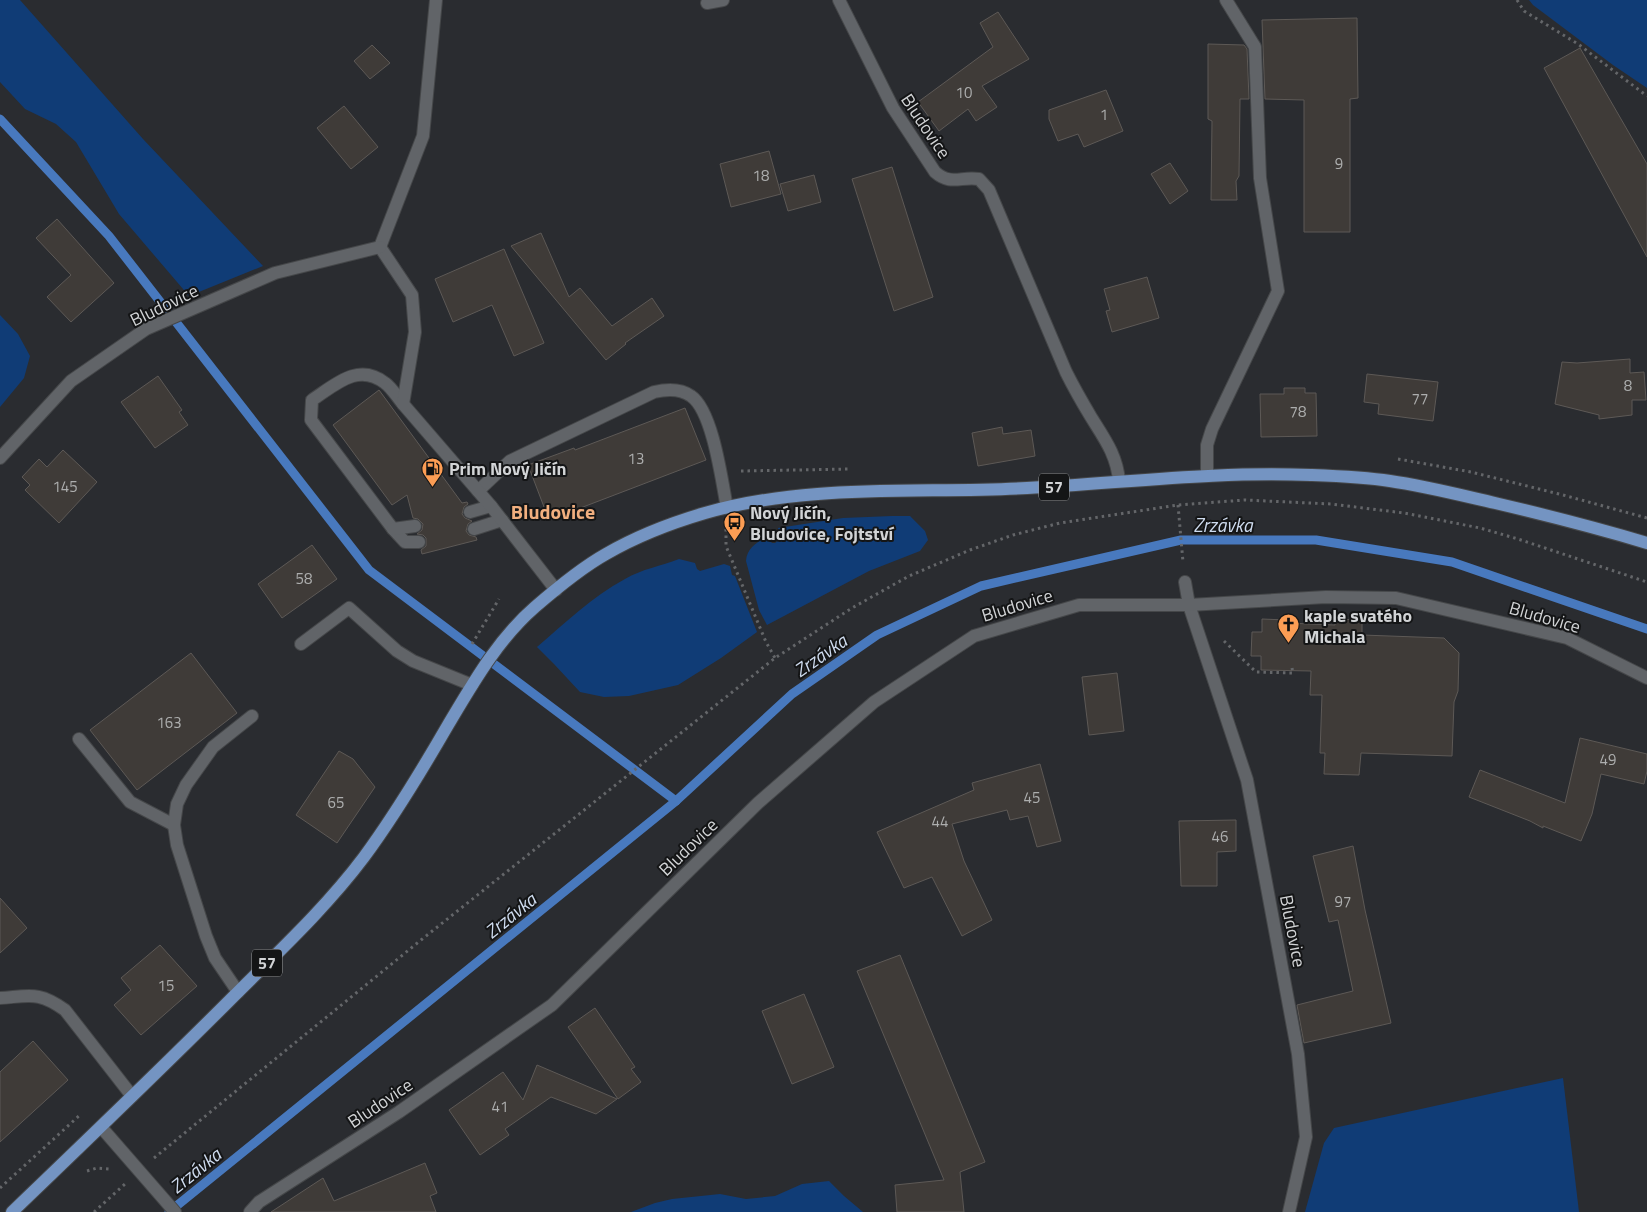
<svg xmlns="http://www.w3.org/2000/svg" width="1647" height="1212" viewBox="0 0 1647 1212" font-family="'Titillium Web',sans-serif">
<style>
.green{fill:#103c76}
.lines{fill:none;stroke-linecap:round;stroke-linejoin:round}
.stream{stroke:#4879be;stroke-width:9}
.building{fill:#3f3b38;stroke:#5d5956}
.lane-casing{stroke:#454749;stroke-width:14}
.street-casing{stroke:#454749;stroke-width:14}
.primary-casing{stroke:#454749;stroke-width:14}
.path{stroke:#646669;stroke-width:3;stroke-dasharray:2.5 4;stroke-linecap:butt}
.lane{stroke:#616468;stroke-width:12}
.street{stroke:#616468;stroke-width:12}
.primary{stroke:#7494c2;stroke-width:12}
.labels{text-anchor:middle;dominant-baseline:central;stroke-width:4;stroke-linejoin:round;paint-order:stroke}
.number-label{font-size:15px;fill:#adaeae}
.shield{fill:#141516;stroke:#999b9c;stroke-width:1}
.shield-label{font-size:16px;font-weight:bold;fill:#d2d4d6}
.street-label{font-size:18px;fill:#d2d4d6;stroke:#141516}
.poi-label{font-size:18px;font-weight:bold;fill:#d2d4d6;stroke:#141516;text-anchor:start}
.water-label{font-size:19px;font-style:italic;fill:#cedbee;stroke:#141516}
.quarter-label{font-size:20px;font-weight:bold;fill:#f1af7f;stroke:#141516}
</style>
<rect width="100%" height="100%" fill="#2a2c30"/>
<g class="green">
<polygon points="0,0 20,0 143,139 263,266 189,296 119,214 76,142 56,124 25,109 0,82"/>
<polygon points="1529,0 1647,0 1647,88 1613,65 1533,5"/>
<polygon points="0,315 18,334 30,356 24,378 0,407"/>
<path d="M892,516H910L925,531L928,540L920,551L869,571L767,625L759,610L746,561C747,548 756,544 766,536L772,543H775L779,540L778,528L843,518Z"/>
<path d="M679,559L695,563L697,569L700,571L724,564L730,566L732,575L735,576L757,632L721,658L678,685L629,696L604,697L580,692L554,664L537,647C565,623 592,597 625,579C642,569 661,566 679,559Z"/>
<polygon points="1563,1078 1579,1212 1305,1212 1324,1143 1334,1128"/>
<polygon points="829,1181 844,1196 863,1212 631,1212 655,1203 672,1199 720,1194 746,1199 775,1196 802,1184"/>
</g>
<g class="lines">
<g class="stream">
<polyline points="0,119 109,236 369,570 676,801"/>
<polyline points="169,1212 676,801 792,694 877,635 981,586 1181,540 1316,540 1452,562 1647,629"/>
</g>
</g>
<g class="building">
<polygon points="998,12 1029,59 982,86 997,107 976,121 968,109 939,131 918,102 993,47 980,23"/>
<polygon points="1357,18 1358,98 1350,99 1350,232 1304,232 1304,100 1265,99 1262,20"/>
<polygon points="1208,44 1244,45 1247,49 1249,99 1240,99 1239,176 1236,181 1237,200 1211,200 1212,121 1208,119"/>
<polygon points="372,45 390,63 370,79 354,61"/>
<polygon points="1580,48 1647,164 1647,257 1544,68"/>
<polygon points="1106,90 1123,131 1084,147 1078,134 1058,141 1049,119 1049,110"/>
<polygon points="344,106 378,147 351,169 317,128"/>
<polygon points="769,151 781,194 731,207 720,164"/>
<polygon points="1170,163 1188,191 1170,204 1151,174"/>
<polygon points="892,167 933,297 894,311 852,179"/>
<polygon points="814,175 821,202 788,211 780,184"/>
<polygon points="57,219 114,283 71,322 47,297 71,275 36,238"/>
<polygon points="541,233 569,297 580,288 612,326 652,298 664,316 625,343 626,344 606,360 511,246"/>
<polygon points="504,249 544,343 514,356 492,305 453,322 435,279"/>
<polygon points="1147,277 1159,318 1112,332 1106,311 1110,310 1104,289"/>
<polygon points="1630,359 1630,373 1644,372 1646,400 1632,400 1632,415 1599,419 1599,415 1555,404 1562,362 1577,363"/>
<polygon points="1367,374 1438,382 1433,421 1378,414 1379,404 1364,402"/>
<polygon points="158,376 182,410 179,412 188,425 155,448 121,402"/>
<polygon points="1284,388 1305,388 1305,393 1316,393 1317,436 1261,437 1260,394 1284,394"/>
<polygon points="379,390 462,503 467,502 468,504 464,507 462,514 465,518 472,521 468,524 466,531 469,535 476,537 477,540 422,554 421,550 426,546 426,538 423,535 417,534 422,530 423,524 418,519 413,518 407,495 392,505 333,425"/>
<polygon points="685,408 706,460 549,520 528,465 574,448 575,450"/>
<polygon points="1002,427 1003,434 1031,430 1035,456 978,466 972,433"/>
<polygon points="63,450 97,482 59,523 25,490 30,485 22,477 39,459 47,467"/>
<polygon points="312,545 337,579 282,618 258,584"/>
<polygon points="1262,619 1286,620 1286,623 1335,625 1335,619 1362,620 1362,635 1444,638 1459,653 1458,691 1454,702 1452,756 1361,753 1359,775 1324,774 1325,753 1320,753 1322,695 1310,695 1311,671 1261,670 1261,656 1251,656 1252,632 1262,632"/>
<polygon points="191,653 237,713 137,790 90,730"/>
<polygon points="1117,673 1124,731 1089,735 1082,677"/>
<polygon points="1580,738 1647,754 1647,771 1644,784 1601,774 1592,814 1581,841 1543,826 1543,828 1530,821 1469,797 1480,770 1565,803"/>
<polygon points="339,751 353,759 375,787 337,843 296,815"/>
<polygon points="1040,764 1061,841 1037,847 1028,816 1010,820 1007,810 952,824 964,861 992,920 962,936 932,877 904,888 877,832 974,790 972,783"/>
<polygon points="1236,820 1236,851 1217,852 1217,886 1181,886 1179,821"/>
<polygon points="1353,846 1365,910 1391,1023 1304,1043 1297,1005 1353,991 1338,920 1329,922 1313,856"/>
<polygon points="0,898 27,928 0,953"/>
<polygon points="160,945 197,986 141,1035 114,1005 131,990 121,978"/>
<polygon points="900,955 985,1162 960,1172 964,1212 897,1212 895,1185 944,1180 857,971"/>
<polygon points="804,994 834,1067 792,1084 762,1011"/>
<polygon points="595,1008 635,1067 631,1069 641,1082 618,1099 568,1027"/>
<polygon points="33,1041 68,1080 0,1142 0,1072"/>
<polygon points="537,1065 617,1099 596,1114 551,1097 505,1129 509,1135 480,1155 449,1110 503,1072 523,1100"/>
<polygon points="425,1163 437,1193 430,1196 436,1212 271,1212 323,1178 334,1201"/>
</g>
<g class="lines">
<defs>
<g id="lane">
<polyline points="707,3 723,0"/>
<path d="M403,404C397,397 392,388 385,383C358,362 335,385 312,400L311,420L393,529L405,542H419"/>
<polyline points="1207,475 1207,445 1212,429 1278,291 1260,178 1255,47 1226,0"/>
<path d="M478,491L510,461L654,392C667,389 680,388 691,396C713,411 722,482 727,508"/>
<polyline points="470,512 491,506"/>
<polyline points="393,529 415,526"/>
<polyline points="474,529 502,520"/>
<polyline points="301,644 349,608 397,651 413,661 472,685"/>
<polyline points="79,739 130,802 174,825"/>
<polyline points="238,992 215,958 206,936 177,845 174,825 177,804 186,785 213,747 252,716"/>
<path d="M0,998C30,996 39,991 65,1010L132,1096"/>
</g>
<g id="street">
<path d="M839,0L893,108L935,172C951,186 961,176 979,179L989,190L1066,372C1074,388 1082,402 1091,417C1104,438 1117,455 1119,481"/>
<polyline points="380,247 412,295 415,332 403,404 491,506 556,590"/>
<polyline points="380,247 423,136 436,0"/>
<polyline points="0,458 71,381 146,329 275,273 380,247"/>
<polyline points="1185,582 1189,605 1247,780 1298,1054 1306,1137 1289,1212"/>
<polyline points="101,1127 175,1212"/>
<polyline points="250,1212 259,1202 399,1112 552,1005 758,803 874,702 974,636 1079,605 1189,605 1326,597 1396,598 1567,638 1647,678"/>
</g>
<path id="primary" d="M12,1212C85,1142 158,1072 230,1000C276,954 325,909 364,857C395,815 422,770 448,725C473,683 498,639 535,607C557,588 581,568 606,554C637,536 671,523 705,513C809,483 921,494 1027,488C1123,483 1215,471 1311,475C1337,476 1364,477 1390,481C1425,486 1460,495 1495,503C1546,515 1597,528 1647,543"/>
</defs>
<use href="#lane" class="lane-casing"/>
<use href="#street" class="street-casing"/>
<use href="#primary" class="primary-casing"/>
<g class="path">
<polyline points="1517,0 1524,11 1578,44 1647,96"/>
<polyline points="1398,459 1471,472 1563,495 1647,518"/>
<polyline points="741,471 850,469"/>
<polyline points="1178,505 1183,562"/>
<polyline points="726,529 726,546 766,642 775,658"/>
<polyline points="1224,641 1256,672 1293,673 1292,668"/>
<polyline points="472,644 499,599"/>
<polyline points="154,1158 421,940 775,658 852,608 909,576 970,550 1013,535 1060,523 1178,505 1245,500 1331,504 1404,513 1480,528 1518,539 1647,582"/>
<polyline points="87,1171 97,1168 110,1169"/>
<polyline points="0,1188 81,1114"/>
<polyline points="94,1212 125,1184"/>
</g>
<use href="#lane" class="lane"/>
<use href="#street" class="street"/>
<use href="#primary" class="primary"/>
</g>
<defs>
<symbol id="fuel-pin" viewBox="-11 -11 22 30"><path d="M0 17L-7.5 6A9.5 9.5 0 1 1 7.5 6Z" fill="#fc9d54" stroke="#141516"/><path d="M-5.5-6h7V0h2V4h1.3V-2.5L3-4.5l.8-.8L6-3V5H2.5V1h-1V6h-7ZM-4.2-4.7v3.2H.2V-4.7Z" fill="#111"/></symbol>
<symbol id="bus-pin" viewBox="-11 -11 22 30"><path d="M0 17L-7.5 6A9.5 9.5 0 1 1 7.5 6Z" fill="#fc9d54" stroke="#141516"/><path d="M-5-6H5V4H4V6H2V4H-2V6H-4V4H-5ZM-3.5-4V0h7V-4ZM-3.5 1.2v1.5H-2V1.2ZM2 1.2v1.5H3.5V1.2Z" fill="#111"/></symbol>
<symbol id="church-pin" viewBox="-11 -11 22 30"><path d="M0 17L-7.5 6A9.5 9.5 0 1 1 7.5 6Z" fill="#fc9d54" stroke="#141516"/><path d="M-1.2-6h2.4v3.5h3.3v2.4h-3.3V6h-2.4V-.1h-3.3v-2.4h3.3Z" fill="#111"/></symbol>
</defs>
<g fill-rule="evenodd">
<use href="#fuel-pin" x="420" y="456" width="25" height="34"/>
<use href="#bus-pin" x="722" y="510" width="25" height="34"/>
<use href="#church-pin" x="1276" y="612" width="25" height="34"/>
</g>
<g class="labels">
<g class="number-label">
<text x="964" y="92">10</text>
<text x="1104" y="114">1</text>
<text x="1339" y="163">9</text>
<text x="761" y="175">18</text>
<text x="1628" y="385">8</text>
<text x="1420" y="398">77</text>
<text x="1298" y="411">78</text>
<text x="636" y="458">13</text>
<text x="65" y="486">145</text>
<text x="304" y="578">58</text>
<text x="169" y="722">163</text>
<text x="1608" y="759">49</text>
<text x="1032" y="797">45</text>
<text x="336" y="802">65</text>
<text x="940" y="821">44</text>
<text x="1220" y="836">46</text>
<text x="1343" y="901">97</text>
<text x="166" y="985">15</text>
<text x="500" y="1106">41</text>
</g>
<g class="shield">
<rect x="1039" y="473.5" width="30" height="27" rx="4"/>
<rect x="252" y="949.5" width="30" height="27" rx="4"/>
</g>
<g class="shield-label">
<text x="1054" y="487">57</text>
<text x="267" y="963">57</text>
</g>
<g class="street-label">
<text transform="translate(926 126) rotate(56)">Bludovice</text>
<text transform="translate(164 305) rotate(-26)">Bludovice</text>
<text transform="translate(1017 605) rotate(-17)">Bludovice</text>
<text transform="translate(1545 617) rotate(16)">Bludovice</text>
<text transform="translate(688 847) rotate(-44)">Bludovice</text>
<text transform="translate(1293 931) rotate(79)">Bludovice</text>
<text transform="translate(380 1103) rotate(-34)">Bludovice</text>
</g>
<g class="poi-label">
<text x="449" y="468">Prim Nový Jičín</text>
<text x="750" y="512">Nový Jičín,<tspan x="750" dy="21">Bludovice, Fojtství</tspan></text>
<text x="1304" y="615">kaple svatého<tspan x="1304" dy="21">Michala</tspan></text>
</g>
<g class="water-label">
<text x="1223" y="524">Zrzávka</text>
<text transform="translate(820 655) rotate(-35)">Zrzávka</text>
<text transform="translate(510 915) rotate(-39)">Zrzávka</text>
<text transform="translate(195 1170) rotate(-39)">Zrzávka</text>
</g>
<g class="quarter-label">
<text x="553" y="511">Bludovice</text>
</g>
</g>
</svg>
